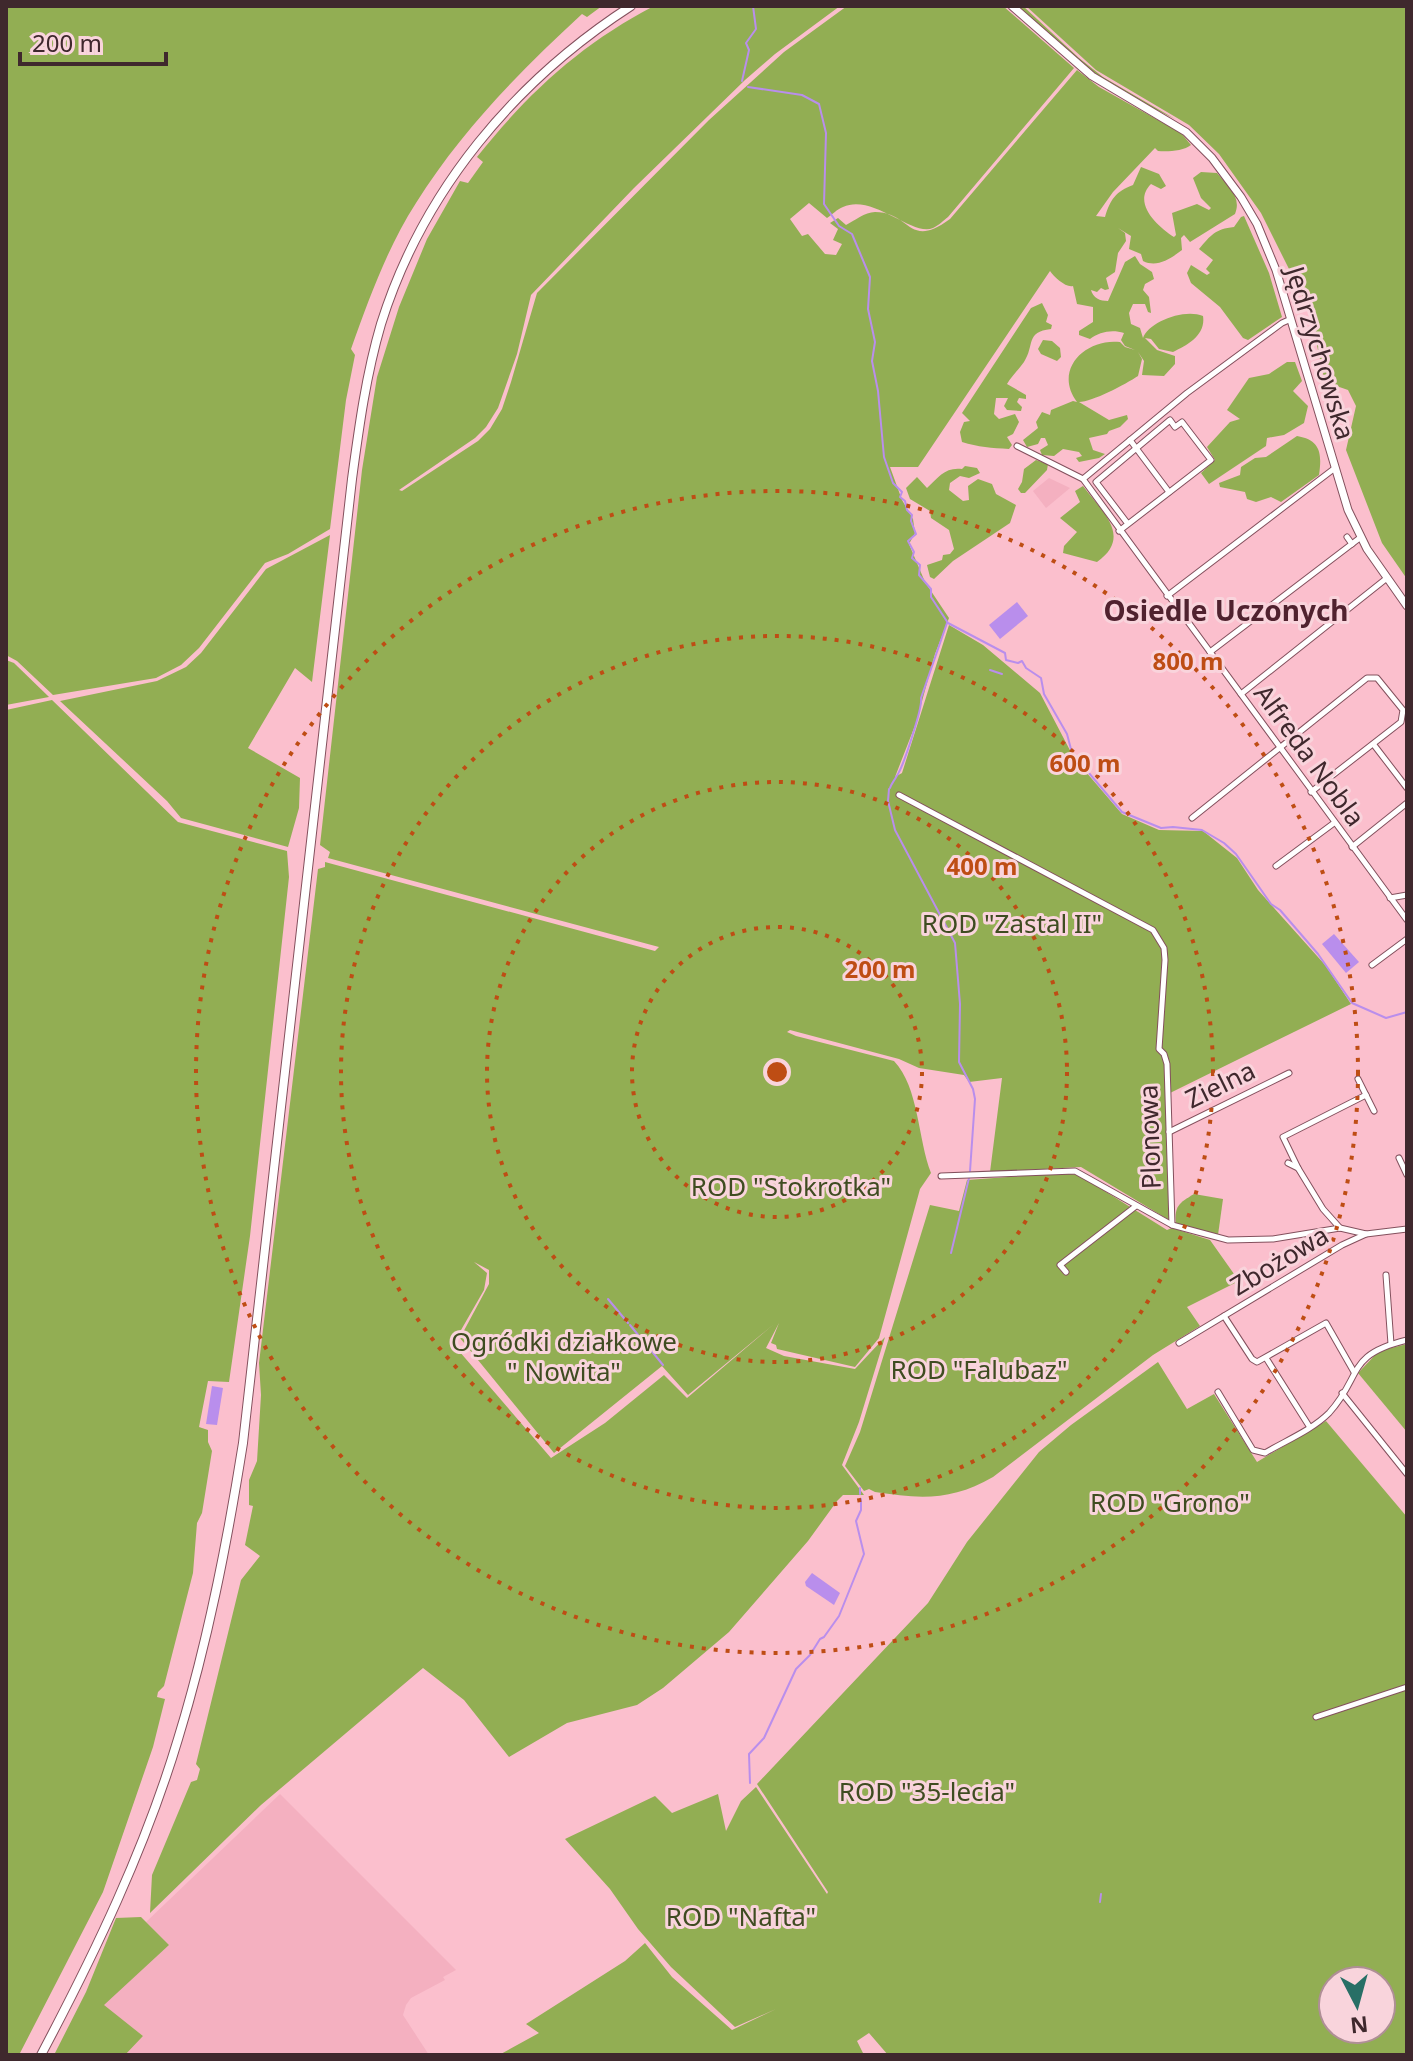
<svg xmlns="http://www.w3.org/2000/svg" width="1413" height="2061" viewBox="0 0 1413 2061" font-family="'Noto Sans',sans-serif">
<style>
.built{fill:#f4b0c0}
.green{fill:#92ae53;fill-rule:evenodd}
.water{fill:#b98eec}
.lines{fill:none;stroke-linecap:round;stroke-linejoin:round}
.stream{stroke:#b98eec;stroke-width:2}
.street-casing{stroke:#83505d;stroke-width:7}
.secondary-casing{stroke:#83505d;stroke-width:9}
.primary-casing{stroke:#83505d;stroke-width:10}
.street{stroke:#fff;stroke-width:5}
.secondary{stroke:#fff;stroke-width:7}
.primary{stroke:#fff;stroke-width:8}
.ring{fill:none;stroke:#be4d14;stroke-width:4;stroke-dasharray:4 8}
.labels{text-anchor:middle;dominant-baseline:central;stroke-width:6;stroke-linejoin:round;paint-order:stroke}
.street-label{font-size:26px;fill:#3f282d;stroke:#f9d4dc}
.park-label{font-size:26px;fill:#3f4c21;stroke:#f9d4dc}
.neighbourhood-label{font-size:28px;font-weight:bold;fill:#50222f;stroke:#f9d4dc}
.centre{fill:#be4d14;stroke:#f9d4dc;stroke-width:4}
.ring-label{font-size:24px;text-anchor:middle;font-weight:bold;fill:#be4d14;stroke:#f9d4dc;stroke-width:6;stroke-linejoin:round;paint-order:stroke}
</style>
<rect width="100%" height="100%" fill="#fbbfcd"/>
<g class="built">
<polygon points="1049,478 1070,488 1046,508 1033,491"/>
<polygon points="280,1794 456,1970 443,1977 445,1980 411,1998 406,2005 403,2015 429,2055 125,2055 143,2036 103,2005 169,1945 146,1922"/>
</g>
<g class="green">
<path d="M6,6H602L587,17L582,14C520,71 461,131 416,203C387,248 369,299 351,349L355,355L346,400L330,529L288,554L265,563L199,648L181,665L156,678L53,695L17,661L6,655Z"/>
<path d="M654,6H840L775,54L745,80L634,188L531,295L517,354L498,408L486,427L475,438L399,490L402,491L478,441L490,429L502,409L511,382L537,293L709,120L784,52L847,6H1003L1074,68L948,217C944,220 938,226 933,228C912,237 873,193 843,207C837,209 832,215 827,218L809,203L790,219L802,236L808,234L825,254L836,255L842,244L833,240L838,229L830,223L838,218L846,225C854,221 865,212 875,212C911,212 908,250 950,219L1077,70L1099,87L1181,133L1191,145C1184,151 1167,152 1158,151L1155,148L1113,192L1096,216L1105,217C1110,200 1116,191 1133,185L1141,167L1159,174L1166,186L1161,189L1151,184C1132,203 1157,226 1174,237L1176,235L1172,213L1197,204L1209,210L1211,208L1201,198L1193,178L1201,172L1217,173C1228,186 1242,197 1235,214L1190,242L1184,235L1181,238L1182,250C1170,259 1157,268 1143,261L1141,254L1129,249L1131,236L1118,228L1125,233L1126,241L1118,253L1115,272L1106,278L1109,289L1105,290L1101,288L1097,292L1091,290C1093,298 1100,301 1108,301L1125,262L1135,256L1140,264L1152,272L1154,279L1145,284L1143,290L1149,297L1151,313L1148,312L1145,304H1133L1129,313L1131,324L1140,328L1143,338C1148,323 1183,308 1203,316C1206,335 1188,345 1173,352L1159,349L1151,339L1145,338L1157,350L1175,356V364L1164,376L1142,375L1144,361L1138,352L1142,359L1138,376C1126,384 1092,402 1079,402L1109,420L1127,415L1128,419L1120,427L1109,431L1107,434L1089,438L1093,450L1105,454L1099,458L1079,462L1076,458L1082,456L1079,452L1063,449L1054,456L1042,455L1040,450L1048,445L1045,438H1041L1038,444L1027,447L1023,440L1038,428L1036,422L1042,412L1050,415L1051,410L1073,401L1077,402C1053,370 1085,338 1120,342L1125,347L1135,350L1125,346L1121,340L1124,333C1112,329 1099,332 1090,339L1079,335V331L1093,322V307L1077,304L1073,286C1066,288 1054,277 1050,271L918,467H890L902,500L913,519L915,533L909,544L925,582L949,618L935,654L916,723L895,777L902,773L949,625L983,645L1040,693L1074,758L1122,814L1159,830L1203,831L1237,858L1258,890L1326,966L1351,1004L1170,1093L1167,1126L1169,1220L1081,1167L990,1172L1002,1078L969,1082L964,1075L919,1068L899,1059L790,1030L787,1032L796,1036L894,1061C919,1087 918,1140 931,1173L920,1189L879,1338L855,1367L777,1349L776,1345L771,1343L779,1323L766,1348L784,1356L855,1369L885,1337L859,1422L842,1465L864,1495H843L837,1501L808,1541L729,1632L663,1688L637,1705L567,1723L509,1757L464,1700L423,1668L261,1805L150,1913L152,1875L191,1782L197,1780L200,1769L196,1764L241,1580L260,1556L245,1545L253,1506L249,1505V1480L257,1461L261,1395L259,1363L318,869L325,867V862L655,951L659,947L328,858L330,852L320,845L362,470L377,377L399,307L427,239L460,181L468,183L483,162L477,157C528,93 581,44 654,6ZM474,1262L489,1270V1284L460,1338L554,1453L662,1366L688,1395L774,1324L687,1398L664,1375L605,1423L551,1458L453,1344L484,1290L487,1273Z"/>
<polygon points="1015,6 1023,6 1079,58 1103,77 1175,119 1128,96 1093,74"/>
<polygon points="1026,6 1407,6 1407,579 1382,543 1346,450 1356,406 1348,390 1325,382 1309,309 1261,213 1219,154 1189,125 1096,70"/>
<path d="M1244,216L1269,273L1282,317L1248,340L1243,338L1220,307L1191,283L1187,273L1191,265L1207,275L1210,273L1206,269L1213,260L1199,249C1211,235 1215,229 1234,227L1241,217Z"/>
<path d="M1042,303L1048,315L1046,322L1052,325L1051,329C1025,332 1035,345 1024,362C1019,369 1012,376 1007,384L1026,395V399L1019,398L1017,402L1022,407L1021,411L1007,410L1004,406L1008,398H996L994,414L999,419L1015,414L1019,422L1013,434L1007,437L1012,445L1009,449C992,448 978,447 962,442L960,432L964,422L970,421L962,413L1031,308Z"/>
<polygon points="1043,340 1052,341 1060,348 1061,357 1057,361 1041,354 1038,349"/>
<polygon points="1287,362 1295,362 1302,381 1293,391 1308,406 1304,423 1284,435 1267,438 1266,446 1209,484 1201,473 1215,460 1207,447 1230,422 1240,419 1227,410 1249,378 1269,374"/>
<path d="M1297,436C1321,440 1322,454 1319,475L1281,502L1271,497L1256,502L1247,499L1245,492L1220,487L1219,483L1240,475L1241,467L1255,458L1266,457Z"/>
<polygon points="1036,460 1048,464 1047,470 1025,493 1021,493 1018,489 1022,482 1024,469"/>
<path d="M965,466L977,468L980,473L969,478L960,476L950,483L949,490L963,501L969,500L968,486L978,479L992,484L996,494L1016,505L1010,523L953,561L934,579L930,577L927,565L942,560L943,555L950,554L954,549L949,530L931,518L930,511L910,499L906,488L917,477L927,488C939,477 945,467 962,469Z"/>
<path d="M1083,486C1102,512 1133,536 1097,562L1063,553L1064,546L1077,532L1060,518L1080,502L1075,491Z"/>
<polygon points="330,535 312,682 295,668 248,748 300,778 299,808 288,847 181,818 167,801 60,701 157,681 186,667 201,653 266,569"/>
<polygon points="6,660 14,663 49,697 6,705"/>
<polygon points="52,700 178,822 287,851 289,877 250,1236 229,1382 208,1381 199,1427 208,1430 208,1442 212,1451 202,1513 197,1523 193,1573 164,1686 158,1692 157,1697 165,1699 153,1747 103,1892 19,2055 6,2055 6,710"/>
<path d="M1063,1173L1079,1175L1167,1230L1172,1228L1210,1240L1239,1281L1187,1307L1200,1326L1153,1355L993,1477C952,1501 920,1499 875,1492L869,1489L864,1491L845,1466L860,1432L930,1205L959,1211L967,1180Z"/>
<path d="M1194,1194L1223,1199L1218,1235L1176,1224C1174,1206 1179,1203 1194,1194Z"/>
<polygon points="1407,1344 1407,1432 1358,1373 1379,1351"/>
<path d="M1158,1362L1187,1409L1214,1394L1257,1462L1326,1421L1407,1517V2055H888L869,2033L857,2041L864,2055H499L539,2033L526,2024L625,1961L645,1943L672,1977L732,2030L776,2009L735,2027L671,1967L638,1929L610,1889L565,1839L655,1796L672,1813L718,1794L726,1831L741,1801L756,1787L827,1894L828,1892L757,1784L928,1603L967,1542L1039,1452L1071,1425ZM1333,1981H1381V2029H1333Z"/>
<polygon points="141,1917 169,1945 104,2005 143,2036 125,2055 54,2055 86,1992 116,1918"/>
</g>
<g class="water">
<polygon points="1017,602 1028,616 1000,639 989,625"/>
<polygon points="1334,934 1359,962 1346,973 1322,944"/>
<polygon points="212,1386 223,1388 217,1425 206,1424"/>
<polygon points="812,1573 840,1593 834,1605 806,1586 805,1582"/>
</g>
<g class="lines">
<g class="stream">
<polyline points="742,81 749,50 746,43 756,29 753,6"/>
<polyline points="748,87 802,95 819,104 826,133 824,204 839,226 852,234 870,277 868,309 875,342 872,361 878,391 884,457 893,483 902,492 900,497 905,501 907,510 912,515 911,521 916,534 908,541 914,552 912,558 920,565 919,575 931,589 931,597 948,623 1005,653 1006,660 1018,663 1022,661 1026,668 1041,678 1044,694 1067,734 1072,753 1122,812 1161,828 1173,827 1202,830 1224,843 1236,854 1271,904 1280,910 1318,954 1352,1003 1386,1018 1407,1012"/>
<polyline points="990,670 1002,674"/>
<path d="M890,788C892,782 897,777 899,772C904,763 923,707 921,698L947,623"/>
<polyline points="889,789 888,801 895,830 955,943 960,1004 959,1062 973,1089 975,1099 970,1171"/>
<polyline points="951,1253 969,1178"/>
<polyline points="608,1299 628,1323"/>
<polyline points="630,1325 648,1347"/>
<polyline points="650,1349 663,1365"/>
<polyline points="860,1488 860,1494"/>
<polyline points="750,1783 749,1754 764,1738 796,1669 810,1655 820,1639 824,1637 839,1616 864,1554 856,1521 861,1510 861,1499"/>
<polyline points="1100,1902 1101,1894"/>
</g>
<defs>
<g id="street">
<polyline points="1130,440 1169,492"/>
<polyline points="1017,446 1083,479 1407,920"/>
<polyline points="1083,479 1187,393 1282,323 1291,319"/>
<polyline points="1119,531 1211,460 1182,422 1175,427 1170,420 1096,482 1128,524"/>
<polyline points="1347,537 1352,544"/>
<polyline points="1167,596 1335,468"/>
<polyline points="1210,652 1361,537"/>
<polyline points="1241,694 1387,578"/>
<polyline points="1374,745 1407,788"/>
<polyline points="899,795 1153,930 1164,948 1165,960 1159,1049 1164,1054 1167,1064 1172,1225"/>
<polyline points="1192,818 1367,678 1377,678 1403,710 1401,722 1311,792"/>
<polyline points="1352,847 1407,803"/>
<polyline points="1276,866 1334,823"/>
<polyline points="1390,898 1407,895"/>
<polyline points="1372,965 1407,939"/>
<polyline points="1358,1079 1374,1111"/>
<polyline points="1169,1132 1289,1073"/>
<polyline points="1399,1158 1407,1175"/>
<polyline points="1288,1163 1298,1168 1323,1209 1340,1228"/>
<polyline points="1298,1168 1283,1137 1366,1095"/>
<polyline points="941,1176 1075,1171 1172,1225 1228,1240 1273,1239 1340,1228 1366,1234"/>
<polyline points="1066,1272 1060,1265 1136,1206"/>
<polyline points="1386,1275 1391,1344"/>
<polyline points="1224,1316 1252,1359 1257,1362 1326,1323 1354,1372"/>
<polyline points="1179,1343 1342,1245 1366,1234 1407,1229"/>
<polyline points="1266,1358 1309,1426"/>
<path d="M1218,1392L1253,1450L1265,1453C1285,1441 1312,1430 1329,1413C1363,1376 1345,1355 1407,1340"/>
<polyline points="1342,1393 1407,1474"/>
<polyline points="1316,1717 1407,1687"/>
</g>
<polyline id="secondary" points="1012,6 1092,76 1186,132 1212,158 1241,197 1257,224 1276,270 1348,510 1367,549 1407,606"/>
<path id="primary" d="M41,2055C95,1953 145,1849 178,1739C208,1642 227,1544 243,1443L352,479C359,427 366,375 381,324C423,190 515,81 631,6"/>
</defs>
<use href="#street" class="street-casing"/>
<use href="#secondary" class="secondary-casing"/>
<use href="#primary" class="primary-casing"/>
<use href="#street" class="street"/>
<use href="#secondary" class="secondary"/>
<use href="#primary" class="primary"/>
</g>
<g class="ring">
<circle cx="777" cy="1072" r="145"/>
<circle cx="777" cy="1072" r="290"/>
<circle cx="777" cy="1072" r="436"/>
<circle cx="777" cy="1072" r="581"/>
</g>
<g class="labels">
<g class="street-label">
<text transform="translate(1321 353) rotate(73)">Jędrzychowska</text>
<text transform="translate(1310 755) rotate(54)">Alfreda Nobla</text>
<text transform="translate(1220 1084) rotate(-26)">Zielna</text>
<text transform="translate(1149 1137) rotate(-92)">Plonowa</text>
<text transform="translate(1279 1260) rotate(-31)">Zbożowa</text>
</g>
<g class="park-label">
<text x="1012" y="923">ROD "Zastal II"</text>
<text x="791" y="1186">ROD "Stokrotka"</text>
<text x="564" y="1341">Ogródki działkowe<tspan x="564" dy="30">" Nowita"</tspan></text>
<text x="979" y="1369">ROD "Falubaz"</text>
<text x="1170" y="1502">ROD "Grono"</text>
<text x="927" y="1791">ROD "35-lecia"</text>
<text x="741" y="1916">ROD "Nafta"</text>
</g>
<g class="neighbourhood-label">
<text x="1226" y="610">Osiedle Uczonych</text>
</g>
</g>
<circle cx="777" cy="1072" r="12" class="centre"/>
<g class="ring-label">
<text x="1188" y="670">800 m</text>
<text x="1085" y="772">600 m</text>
<text x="982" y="875">400 m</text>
<text x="880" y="978">200 m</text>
</g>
<rect width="1413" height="2061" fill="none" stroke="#3f282d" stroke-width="16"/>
<g transform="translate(1357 2005) rotate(174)"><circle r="38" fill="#f9d4dc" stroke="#af8f96" stroke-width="2"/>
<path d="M0-6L14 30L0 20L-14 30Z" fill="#286f66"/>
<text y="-12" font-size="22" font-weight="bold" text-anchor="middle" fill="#3f282d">N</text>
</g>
<path d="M20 52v12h146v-12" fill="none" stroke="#3f282d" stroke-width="4"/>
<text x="32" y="52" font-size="24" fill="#3f282d" stroke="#f9d4dc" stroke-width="6" paint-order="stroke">200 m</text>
</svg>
